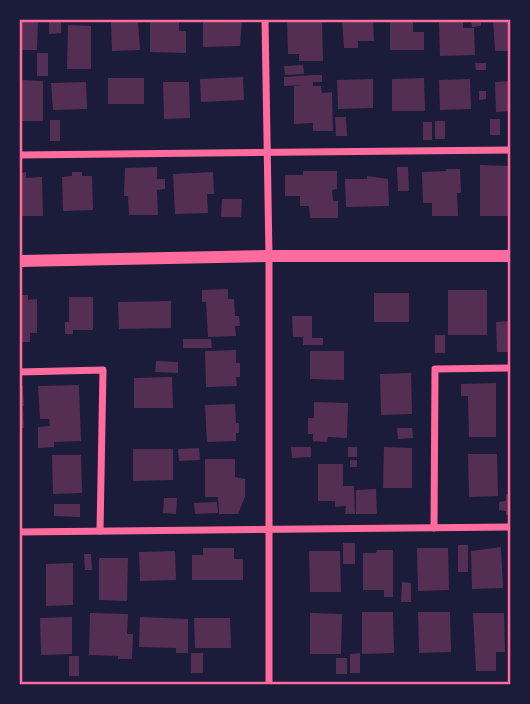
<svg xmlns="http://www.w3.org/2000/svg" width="530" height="704" viewBox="0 0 530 704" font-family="Georgia,serif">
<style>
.building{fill:#542f53}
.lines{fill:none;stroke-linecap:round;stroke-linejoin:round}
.minor{stroke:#ff6b9d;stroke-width:7}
.tertiary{stroke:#ff6b9d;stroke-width:12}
.neatline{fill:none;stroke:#ff6b9d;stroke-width:2.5}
</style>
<rect width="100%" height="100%" fill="#1b1b3a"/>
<g class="building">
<polygon points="19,19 38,19 37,50 19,50"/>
<polygon points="49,19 61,19 61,33 49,34"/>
<polygon points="150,19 179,19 179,31 186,31 186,53 150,52"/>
<polygon points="203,19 242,19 240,46 203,47"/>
<polygon points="287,19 322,19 323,61 299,61 299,54 288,54"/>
<polygon points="342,19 373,19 374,41 358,41 358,48 344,48"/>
<polygon points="390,19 413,19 413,32 424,32 424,50 390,50"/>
<polygon points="471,19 481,19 481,26 472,27"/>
<polygon points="493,19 511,19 511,51 495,51"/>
<polygon points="138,21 140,50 112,51 111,22"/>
<polygon points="463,21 463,28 474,28 475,55 440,56 439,22"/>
<polygon points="68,25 91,26 91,69 67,69"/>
<rect x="37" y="53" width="11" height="23"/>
<polygon points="475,63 486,63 486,70 476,70"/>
<polygon points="303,65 304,74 285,75 284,66"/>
<polygon points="313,75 322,75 322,82 313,82 313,86 321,86 322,93 332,92 333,131 313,131 313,123 294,124 294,86 302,85 284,86 284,77"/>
<polygon points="243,77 244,100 201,102 200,79"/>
<rect x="108" y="78" width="36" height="26"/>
<polygon points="424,78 425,111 392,111 392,79"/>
<polygon points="373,79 373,108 338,109 337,80"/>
<polygon points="470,79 471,109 440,110 439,80"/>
<polygon points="19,80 43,81 43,121 19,121"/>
<polygon points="511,81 511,111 496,112 495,82"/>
<polygon points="86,82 87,109 53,110 51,83"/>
<polygon points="163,82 189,82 190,118 164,119"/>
<polygon points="479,91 486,91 486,99 479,100"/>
<polygon points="335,117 346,117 347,136 336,136"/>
<rect x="490" y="119" width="10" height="16"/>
<rect x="50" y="120" width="10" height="21"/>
<rect x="435" y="121" width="10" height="18"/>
<rect x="423" y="122" width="9" height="18"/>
<polygon points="480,165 511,166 511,216 480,216"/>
<polygon points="157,167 157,179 165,179 165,189 157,190 158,215 129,215 128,196 124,196 125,168"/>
<polygon points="397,167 408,167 409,191 398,191"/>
<polygon points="446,169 460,169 461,193 457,193 458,216 432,216 432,203 423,203 422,172 446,171"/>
<polygon points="303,171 337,171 337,189 332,190 333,201 338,201 338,218 310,218 309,206 300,206 300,196 285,196 285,175 303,175"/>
<polygon points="26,172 26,178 42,177 43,216 19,216 19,173"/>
<polygon points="72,172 82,172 82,176 92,176 93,210 63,211 62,177 72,176"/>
<polygon points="213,172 214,194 207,194 208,213 175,214 173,174"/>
<polygon points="367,176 388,179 389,206 346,207 345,179 367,179"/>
<polygon points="222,199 242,199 241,217 221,217"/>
<polygon points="228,289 228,299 234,299 235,316 239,316 240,326 235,326 236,336 208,337 206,302 202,302 202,290"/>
<rect x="448" y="290" width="39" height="45"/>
<rect x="374" y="293" width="35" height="29"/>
<polygon points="19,295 28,295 28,300 37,299 37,333 30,333 30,342 19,342"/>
<polygon points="69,297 93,297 93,330 73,330 73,334 65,334 65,322 69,322"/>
<polygon points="171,301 171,328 119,329 118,302"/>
<polygon points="292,316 312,316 312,338 323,338 323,345 303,345 303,337 293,337"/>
<polygon points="510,321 508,352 497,352 496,322"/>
<rect x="435" y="335" width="10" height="18"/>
<polygon points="183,339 211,339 212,348 183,348"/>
<polygon points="236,350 236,363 240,363 240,377 236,377 237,386 206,387 205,351"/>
<polygon points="310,351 344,351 344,380 310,379"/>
<polygon points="156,361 178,362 178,373 155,372"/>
<polygon points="411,373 412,414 381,415 380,374"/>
<polygon points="172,377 173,408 134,408 134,378"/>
<polygon points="496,383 496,437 469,437 468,396 461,396 461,384"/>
<polygon points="79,385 81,441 54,442 54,447 38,448 38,427 50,426 49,419 40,419 38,386"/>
<polygon points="19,386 23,386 24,406 19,406"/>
<polygon points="314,402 348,403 347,438 328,437 327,442 313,441 313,434 308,434 308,418 314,418"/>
<polygon points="235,404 236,423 239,423 239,433 236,433 236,441 207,442 205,405"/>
<polygon points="23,407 24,428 19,427 19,408"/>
<polygon points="397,428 412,428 413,438 398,439"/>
<polygon points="291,447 311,447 311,457 292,458"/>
<rect x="348" y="447" width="9" height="10"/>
<polygon points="384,447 412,448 412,488 383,488"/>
<polygon points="199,448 200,460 179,461 178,449"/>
<polygon points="133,449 173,449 173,480 133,481"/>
<polygon points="468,454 497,454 498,496 469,497"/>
<polygon points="52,455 81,455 82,493 53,494"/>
<polygon points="205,459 235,459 235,477 245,479 245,497 238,514 219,514 218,497 205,497"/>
<rect x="350" y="460" width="7" height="7"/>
<polygon points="318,464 343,464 343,486 354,486 355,514 345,514 346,506 335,507 335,501 318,501"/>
<polygon points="376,489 377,514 356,514 356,490"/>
<polygon points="506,494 511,494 511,515 506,515 506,511 499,510 499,502 506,501"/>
<polygon points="164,498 177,498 176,514 163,513"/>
<polygon points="217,502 218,513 195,514 194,503"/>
<polygon points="54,504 80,504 80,517 54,516"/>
<rect x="343" y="543" width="12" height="21"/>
<rect x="458" y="545" width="10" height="27"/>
<polygon points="501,547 503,588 472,589 471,551"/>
<polygon points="203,548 234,548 234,559 243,559 243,580 192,580 192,555 203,555"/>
<polygon points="417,548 448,548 449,590 418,591"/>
<polygon points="377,550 393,550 393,597 384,597 384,590 363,590 363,553 376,553"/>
<polygon points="175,551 176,580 140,581 139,552"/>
<polygon points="309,551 340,551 341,592 310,592"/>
<polygon points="84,554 91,554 92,570 85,570"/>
<polygon points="99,558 128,558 127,601 99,600"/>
<polygon points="73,563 73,605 46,606 46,564"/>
<polygon points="402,582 411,583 411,602 401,602"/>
<polygon points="362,612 393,612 394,653 362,654"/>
<polygon points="418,612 450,612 451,652 419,653"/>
<polygon points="90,613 128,614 127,634 133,634 132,659 118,659 118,656 89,655"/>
<polygon points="310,613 342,614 341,654 310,654"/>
<polygon points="473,613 504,613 505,652 496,652 496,671 476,671"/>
<polygon points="72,617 72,654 41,655 40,618"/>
<polygon points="140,617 188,619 188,653 176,653 176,648 139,647"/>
<polygon points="194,618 230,618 231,648 195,648"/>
<rect x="191" y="653" width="12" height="20"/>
<polygon points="360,653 360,673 350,673 350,654"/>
<rect x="69" y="656" width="10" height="20"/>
<rect x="336" y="658" width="11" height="16"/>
</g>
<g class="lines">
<g class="minor">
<polyline points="265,19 269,256 269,685"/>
<polyline points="19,155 511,150"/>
<polyline points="19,372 103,370 100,531"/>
<polyline points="434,528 435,369 511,368"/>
<polyline points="19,532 511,527"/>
</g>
<polyline class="tertiary" points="19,261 269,256 511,256"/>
</g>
<rect width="530" height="704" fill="none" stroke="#1b1b3a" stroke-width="42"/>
<rect x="21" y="21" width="488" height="662" class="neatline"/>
</svg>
